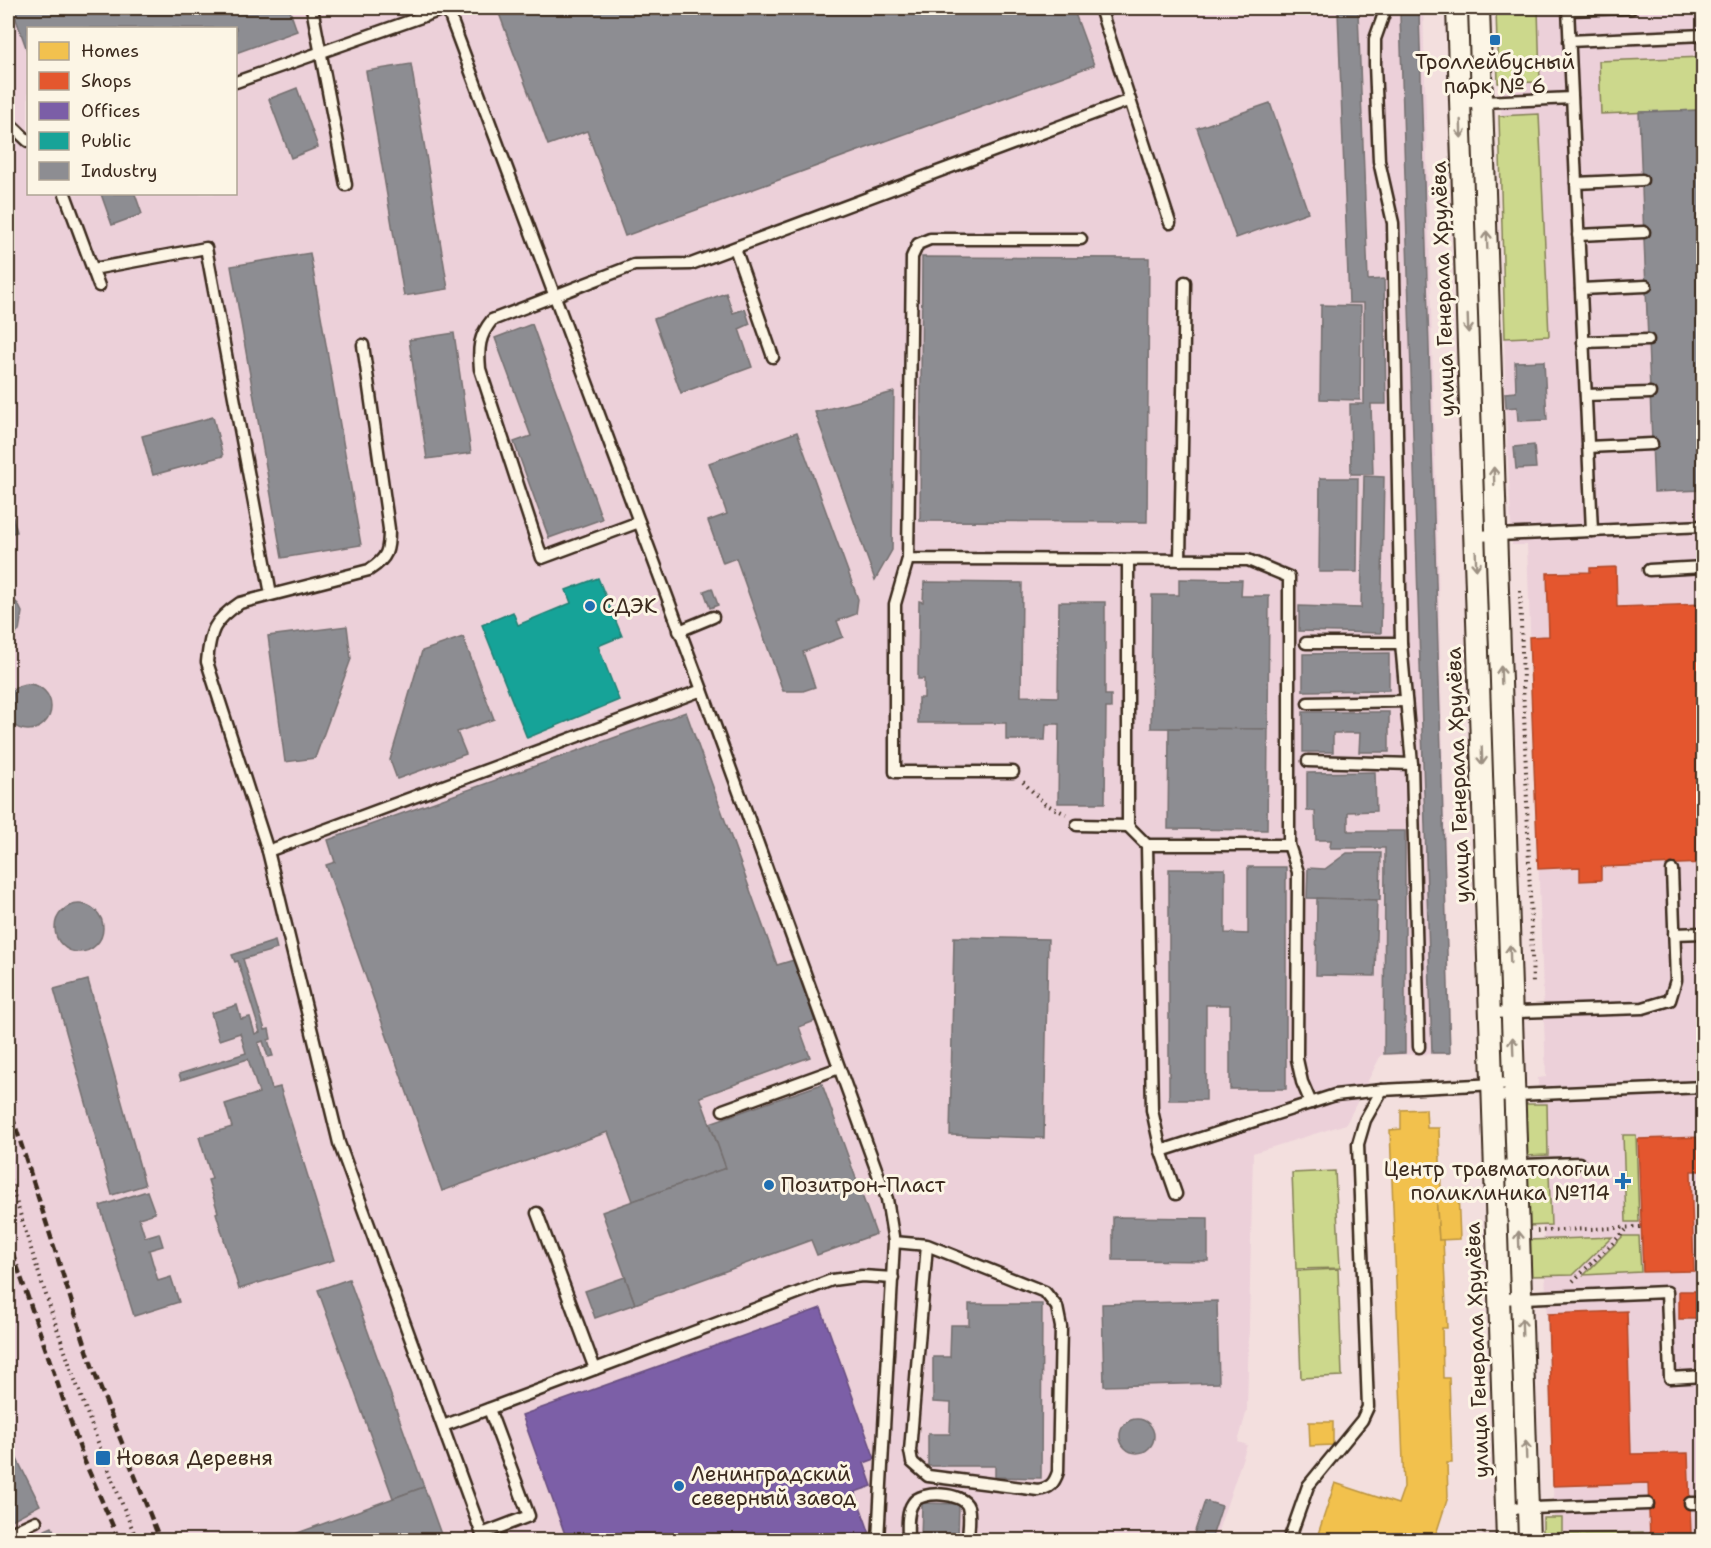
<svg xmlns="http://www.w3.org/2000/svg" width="1711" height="1548" viewBox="0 0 1711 1548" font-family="'Shantell Sans',sans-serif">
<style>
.built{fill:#ecd0d9;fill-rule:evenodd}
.green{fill:#ccd88c;stroke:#848155;stroke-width:1.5}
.homes{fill:#f2c14e;stroke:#bb9440;stroke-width:1.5}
.shops{fill:#e4572e;stroke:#b14a29;stroke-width:1.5}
.offices{fill:#7b5ea7;stroke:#684e7e;stroke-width:1.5}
.public{fill:#17a398;stroke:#227f73;stroke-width:1.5}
.industry{fill:#8d8d92;stroke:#746f6f;stroke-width:1.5}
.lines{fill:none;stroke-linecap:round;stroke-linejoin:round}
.lane-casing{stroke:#3b2a1e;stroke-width:15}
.street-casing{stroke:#3b2a1e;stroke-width:24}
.path{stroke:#3b2a1e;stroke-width:4;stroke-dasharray:1.5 4.5;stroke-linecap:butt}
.lane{stroke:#fcf5e5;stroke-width:10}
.street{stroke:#fcf5e5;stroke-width:20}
.rail{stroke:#3b2a1e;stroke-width:4.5;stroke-dasharray:9 4.5;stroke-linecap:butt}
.oneway{stroke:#9c9082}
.poi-dot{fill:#1f6fb2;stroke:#fcf5e5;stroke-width:2}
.labels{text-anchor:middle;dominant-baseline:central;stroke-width:6;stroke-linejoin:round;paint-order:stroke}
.poi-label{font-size:21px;fill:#3b2a1e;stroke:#fcf5e5;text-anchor:start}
.street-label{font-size:21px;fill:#3b2a1e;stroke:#fcf5e5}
</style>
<rect width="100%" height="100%" fill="#f3dfde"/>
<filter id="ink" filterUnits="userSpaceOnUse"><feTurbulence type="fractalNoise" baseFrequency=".0167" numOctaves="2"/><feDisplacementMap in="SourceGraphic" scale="12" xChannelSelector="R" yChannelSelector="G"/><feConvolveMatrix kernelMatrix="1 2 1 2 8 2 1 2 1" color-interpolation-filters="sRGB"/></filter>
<g filter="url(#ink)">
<g class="built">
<path d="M8,8H1423L1451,1054L1381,1055L1346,1124L1253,1153L1247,1410L1238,1442L1247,1445L1215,1540H8ZM28,28H236V194H28Z"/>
<polygon points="1496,8 1703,8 1703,1540 1555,1540 1538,1078 1546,1077 1527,545 1512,545 1505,393 1501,101"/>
</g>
<g class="green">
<polygon points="1496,8 1538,8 1540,82 1498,83"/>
<polygon points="1703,57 1703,110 1601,114 1599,61"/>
<polygon points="1539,114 1549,336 1505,338 1499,116"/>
<polygon points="1523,1104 1547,1104 1548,1155 1525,1156"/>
<polygon points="1623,1135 1636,1135 1639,1222 1626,1222"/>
<polygon points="1335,1171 1340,1268 1296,1269 1292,1173"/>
<polygon points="1526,1174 1549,1174 1551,1225 1528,1226"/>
<polygon points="1623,1236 1639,1236 1641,1272 1584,1275"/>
<polygon points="1612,1237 1573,1275 1530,1276 1529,1240"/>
<polygon points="1338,1269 1342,1376 1301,1378 1297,1271"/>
<polygon points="1543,1518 1562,1518 1562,1534 1643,1532 1643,1540 1543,1540"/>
</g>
<g class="homes">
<polygon points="1426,1109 1427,1128 1439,1128 1441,1192 1436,1192 1439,1240 1443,1239 1447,1328 1442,1328 1443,1378 1449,1378 1452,1463 1447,1463 1448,1497 1434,1540 1316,1540 1335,1483 1398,1504 1404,1487 1390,1130 1401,1129 1401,1110"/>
<polygon points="1458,1191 1460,1239 1439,1240 1436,1192"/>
<polygon points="1309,1422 1333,1422 1333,1445 1310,1446"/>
</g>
<g class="shops">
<polygon points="1616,567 1617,607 1704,604 1704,863 1601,867 1601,880 1580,881 1580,867 1538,869 1529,637 1549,636 1547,573 1590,572 1590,568"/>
<polygon points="1704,1137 1704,1171 1691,1171 1694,1271 1643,1272 1638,1139"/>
<rect x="1679" y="1291" width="25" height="28"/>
<polygon points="1627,1311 1631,1454 1688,1453 1691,1534 1682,1534 1683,1540 1650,1540 1648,1483 1553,1486 1548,1314"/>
</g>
<polygon class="offices" points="821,1308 875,1459 864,1463 872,1486 855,1492 870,1534 851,1540 567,1540 522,1415"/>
<polygon class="public" points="598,578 622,636 598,646 619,700 527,738 482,625 513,612 518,625 571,603 566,590"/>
<g class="industry">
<polygon points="12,8 289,8 297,31 236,53 236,28 28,28 28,53"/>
<polygon points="497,8 1073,8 1094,65 625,236 587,131 548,145"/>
<polygon points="1358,11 1368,280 1384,279 1386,404 1371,404 1373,474 1351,474 1350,404 1364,404 1364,303 1349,303 1338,12"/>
<polygon points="1419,13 1450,1053 1432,1053 1400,14"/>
<polygon points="411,64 448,289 404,296 366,71"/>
<polygon points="297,88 318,147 291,158 269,99"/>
<polygon points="1270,103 1308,212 1236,238 1197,128"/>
<polygon points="1704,110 1704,490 1654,492 1639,112"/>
<polygon points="101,194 135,194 142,214 112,225"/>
<polygon points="310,253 361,545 282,558 231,266"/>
<polygon points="922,257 1149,258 1147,522 920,521"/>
<polygon points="726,293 733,313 745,309 750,324 739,329 752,367 681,393 654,319"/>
<polygon points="1321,305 1361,306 1360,400 1320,399"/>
<polygon points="532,324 602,519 549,538 514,442 531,436 495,338"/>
<polygon points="454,333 471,453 427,459 409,340"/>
<polygon points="1544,361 1547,420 1518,421 1517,407 1506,408 1505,393 1516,392 1515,362"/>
<polygon points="894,392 892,550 875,580 815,412"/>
<polygon points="213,417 223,456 153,475 142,436"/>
<polygon points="797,432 858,599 856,614 837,621 843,637 803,652 815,687 803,691 783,691 736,558 723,563 708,521 727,514 709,463"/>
<polygon points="1534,445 1536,468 1516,469 1514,447"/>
<polygon points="1364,476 1384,477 1381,633 1299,631 1299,606 1361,608"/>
<polygon points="1320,478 1358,478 1357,572 1319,572"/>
<polygon points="8,508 10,508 17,532 8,534"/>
<polygon points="1179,579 1242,580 1241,596 1269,596 1268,729 1151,728 1152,595 1179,595"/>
<polygon points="924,582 1022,583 1021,696 1058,697 1059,602 1105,602 1105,695 1111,695 1111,708 1106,708 1105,803 1058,803 1059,724 1046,724 1045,740 1006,740 1006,723 918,723 918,698 924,698 924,679 918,679 919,601 923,602"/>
<polygon points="712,588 718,605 710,608 704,591"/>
<polygon points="8,595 18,604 22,612 19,631 8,639"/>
<polygon points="347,626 351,659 315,758 285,762 268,636"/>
<polygon points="463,637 494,719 457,732 466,754 397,779 390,760 422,651"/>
<polygon points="1389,653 1389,690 1303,691 1303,654"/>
<circle cx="28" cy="707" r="23"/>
<polygon points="686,712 777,965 794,960 815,1021 799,1027 810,1057 700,1097 726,1168 633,1201 608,1132 442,1191 326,865 335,862 328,840"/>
<polygon points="1303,712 1389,712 1389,752 1359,752 1360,733 1333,733 1333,752 1303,752"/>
<polygon points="1169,728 1268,729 1267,830 1168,829"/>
<polygon points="1375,772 1376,811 1348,812 1348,831 1405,831 1405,1053 1384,1054 1385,848 1330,848 1331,840 1316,840 1315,811 1307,811 1307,773"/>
<polygon points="1347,853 1381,853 1380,900 1307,898 1308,868 1325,869"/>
<polygon points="1248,867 1286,867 1286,1089 1230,1089 1230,1005 1206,1005 1206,1100 1169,1100 1169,869 1225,869 1225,933 1248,934"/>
<polygon points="1317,898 1377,900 1375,976 1316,975"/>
<circle cx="79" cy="928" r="24"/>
<polygon points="954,937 1048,939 1044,1138 950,1135"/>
<polygon points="275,941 277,949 243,959 265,1030 269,1029 271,1039 268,1040 273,1056 268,1057 263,1041 258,1043 272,1089 280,1087 334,1260 239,1289 216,1213 218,1212 208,1180 212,1179 199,1137 232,1127 225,1104 259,1093 248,1059 181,1080 179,1074 246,1053 240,1033 219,1040 211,1013 237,1005 241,1019 250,1017 255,1034 260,1032 238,961 235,962 232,955"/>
<polygon points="88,980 145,1185 112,1195 54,989"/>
<polygon points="822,1084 876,1234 817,1255 811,1240 635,1304 602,1212 726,1168 710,1123"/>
<polygon points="147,1191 155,1213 139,1218 145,1237 159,1233 163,1246 149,1250 158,1281 171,1277 179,1302 134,1316 100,1206"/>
<polygon points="1113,1217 1208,1218 1208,1261 1113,1260"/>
<polygon points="625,1277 635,1304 595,1318 585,1291"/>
<polygon points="349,1279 424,1487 393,1498 318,1290"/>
<polygon points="1217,1301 1219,1383 1104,1386 1102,1304"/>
<polygon points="969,1304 1042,1304 1041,1478 995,1477 995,1466 928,1466 928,1434 950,1434 951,1403 933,1402 933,1357 950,1357 951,1325 969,1325"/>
<circle cx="1137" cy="1436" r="17"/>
<polygon points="14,1453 40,1505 8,1522 8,1456"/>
<polygon points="424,1487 443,1540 297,1540 295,1534"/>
<polygon points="1205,1501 1222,1506 1211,1540 1192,1540"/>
<polygon points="922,1503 959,1504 958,1540 921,1540"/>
<polygon points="52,1527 58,1540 39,1540 43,1538 45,1530"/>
</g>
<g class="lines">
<defs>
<g id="lane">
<polyline points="312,8 346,185"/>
<polyline points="447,8 702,690 887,1199 894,1242 878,1540"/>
<polyline points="1100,8 1130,100"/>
<polyline points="1386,8 1375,39 1375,64 1379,161 1393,223 1401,643 1412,764 1419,1047"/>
<polyline points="1568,8 1592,531"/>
<polyline points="1568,10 1631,8"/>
<polyline points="1569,41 1704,35"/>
<polyline points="236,82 447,8"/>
<polyline points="1461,103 1572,98"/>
<polyline points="8,122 28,141"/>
<polyline points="1576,183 1642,180"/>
<polyline points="65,194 99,286"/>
<polyline points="1578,235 1644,232"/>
<polyline points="1081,239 930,239 918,244 912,257 908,559 1248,560 1289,577 1289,845 1298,872 1297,1059 1302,1082 1311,1103"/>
<polyline points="735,248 773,357"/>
<polyline points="93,269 206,248 271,594"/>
<polyline points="1581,289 1646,286"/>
<polyline points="1583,342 1648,340"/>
<path d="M363,345L389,529C389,550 388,558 369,570L240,603C213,621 210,631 207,662L268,851L339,1143L484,1540"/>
<polyline points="1586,395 1650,393"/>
<polyline points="1588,447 1652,444"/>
<path d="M639,522L542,558L480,369C478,348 479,336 492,320L634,265L691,264L1130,100L1170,223"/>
<polyline points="1475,536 1704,526"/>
<polyline points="908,559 895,604 895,772 1013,772"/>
<polyline points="1128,560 1128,826 1147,845 1152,1110 1161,1151 1176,1194"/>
<polyline points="1180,560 1185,282"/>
<polyline points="1649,570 1704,567"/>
<polyline points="679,631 713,617"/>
<polyline points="1306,643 1401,643"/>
<polyline points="1308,703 1406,701"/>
<polyline points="1308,761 1412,764"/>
<polyline points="1077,825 1128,826"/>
<polyline points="1147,845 1289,845"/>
<polyline points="268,851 702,690"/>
<polyline points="1674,934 1704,933"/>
<polyline points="1490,1013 1643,1008 1670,1000 1676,980 1672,870"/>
<polyline points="1493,1096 1704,1087"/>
<polyline points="723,1110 839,1068"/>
<polyline points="1161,1151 1335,1095 1382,1090"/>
<polyline points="1495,1166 1579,1163"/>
<polyline points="537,1213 595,1369"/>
<path d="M894,1242L927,1245L1045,1292L1057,1307L1061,1327L1058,1472C1054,1484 1050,1488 1038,1490L928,1476L912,1462L910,1451L927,1245"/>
<polyline points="1500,1299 1667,1292 1670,1378 1704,1376"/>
<polyline points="443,1426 832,1280 862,1276 893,1278"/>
<polyline points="1690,1503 1704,1503"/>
<polyline points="1506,1509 1648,1504"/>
<polyline points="8,1534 36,1521"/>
<polyline points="482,1534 529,1516 489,1409"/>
<path d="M908,1540C908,1529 906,1513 913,1503C921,1490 963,1492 968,1507C971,1517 968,1530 968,1540"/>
<polyline points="1289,1540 1308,1486 1362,1420 1368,1407 1358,1144 1365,1120 1382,1090 1514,1083"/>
</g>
<g id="street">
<polyline points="1457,8 1507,1540"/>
<polyline points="1479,8 1529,1540"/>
</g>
</defs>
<use href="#lane" class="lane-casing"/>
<use href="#street" class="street-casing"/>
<g class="path">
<polyline points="1520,591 1533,985"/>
<polyline points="1023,782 1045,804 1066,814"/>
<path d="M8,1174C45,1298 87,1421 137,1540"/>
<polyline points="1537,1231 1641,1227"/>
<polyline points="1573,1281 1628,1228"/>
<polyline points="1482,1540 1485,1530"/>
</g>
<use href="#lane" class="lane"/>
<use href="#street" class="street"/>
<g class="rail">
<polyline points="8,1103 93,1369 160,1540"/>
<polyline points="8,1240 84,1460 119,1540"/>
</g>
</g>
<defs><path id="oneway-shaft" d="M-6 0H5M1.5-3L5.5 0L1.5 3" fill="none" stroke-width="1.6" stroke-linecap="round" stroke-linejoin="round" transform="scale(1.5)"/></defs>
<g class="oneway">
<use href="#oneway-shaft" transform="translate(1461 129) rotate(88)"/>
<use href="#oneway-shaft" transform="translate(1487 240) rotate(-92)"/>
<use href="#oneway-shaft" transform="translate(1468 324) rotate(88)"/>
<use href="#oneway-shaft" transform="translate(1494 476) rotate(-92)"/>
<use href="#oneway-shaft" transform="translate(1476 561) rotate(88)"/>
<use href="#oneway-shaft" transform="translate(1501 675) rotate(-92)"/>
<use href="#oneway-shaft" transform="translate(1482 756) rotate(88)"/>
<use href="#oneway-shaft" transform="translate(1510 954) rotate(-92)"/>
<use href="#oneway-shaft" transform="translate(1513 1046) rotate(-92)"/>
<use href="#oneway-shaft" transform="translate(1519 1240) rotate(-92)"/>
<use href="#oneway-shaft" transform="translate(1522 1327) rotate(-92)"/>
<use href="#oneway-shaft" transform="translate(1526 1450) rotate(-92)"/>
</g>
</g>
<g class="poi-dot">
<rect x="1489" y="34" width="12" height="12" rx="3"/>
<circle cx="590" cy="606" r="6"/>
<path d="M1620 1172h6v6h6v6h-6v6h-6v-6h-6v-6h6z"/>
<circle cx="769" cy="1185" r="6"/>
<rect x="95" y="1450" width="16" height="16" rx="3"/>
<circle cx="679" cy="1486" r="6"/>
</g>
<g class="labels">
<g class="poi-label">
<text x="1495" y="62" text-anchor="middle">Троллейбусный<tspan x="1495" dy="24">парк № 6</tspan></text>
<text x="602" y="606">СДЭК</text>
<text x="1610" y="1169" text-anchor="end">Центр травматологии<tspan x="1610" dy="24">поликлиника №114</tspan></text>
<text x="781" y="1185">Позитрон-Пласт</text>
<text x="116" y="1458">Новая Деревня</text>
<text x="691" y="1474">Ленинградский<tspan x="691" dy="24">северный завод</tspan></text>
</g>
<g class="street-label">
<text transform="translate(1443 289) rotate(-92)">улица Генерала Хрулёва</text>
<text transform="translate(1458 775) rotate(-92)">улица Генерала Хрулёва</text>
<text transform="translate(1477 1350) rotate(-92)">улица Генерала Хрулёва</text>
</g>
</g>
<rect width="1711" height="1548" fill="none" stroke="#fcf5e5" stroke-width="30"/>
<rect x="15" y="15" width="1681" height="1518" fill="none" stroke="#3b2a1e" stroke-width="2" filter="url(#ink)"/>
<rect x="27" y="27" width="210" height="168" fill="#fcf5e5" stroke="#afa495" stroke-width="1.5"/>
<rect x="39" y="42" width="30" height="18" fill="#f2c14e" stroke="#afa495" stroke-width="1.5"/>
<text x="81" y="57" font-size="18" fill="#3b2a1e">Homes</text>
<rect x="39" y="72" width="30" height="18" fill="#e4572e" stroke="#afa495" stroke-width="1.5"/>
<text x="81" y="87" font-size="18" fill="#3b2a1e">Shops</text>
<rect x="39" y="102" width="30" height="18" fill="#7b5ea7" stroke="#afa495" stroke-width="1.5"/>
<text x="81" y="117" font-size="18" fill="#3b2a1e">Offices</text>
<rect x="39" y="132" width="30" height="18" fill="#17a398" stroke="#afa495" stroke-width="1.5"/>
<text x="81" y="147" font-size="18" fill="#3b2a1e">Public</text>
<rect x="39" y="162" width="30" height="18" fill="#8d8d92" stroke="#afa495" stroke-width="1.5"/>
<text x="81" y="177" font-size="18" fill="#3b2a1e">Industry</text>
</svg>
